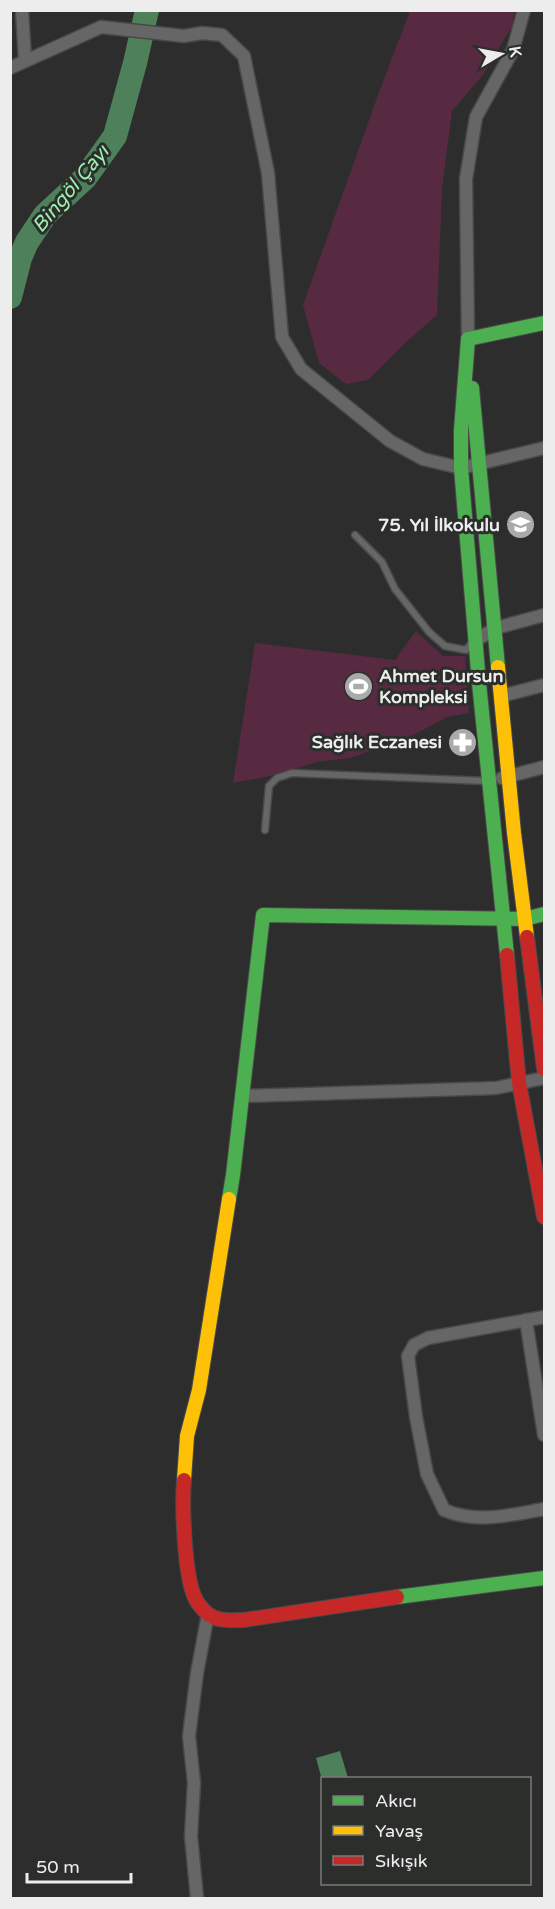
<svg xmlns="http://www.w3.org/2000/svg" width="555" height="1909" viewBox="0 0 555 1909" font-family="'Varela Round',sans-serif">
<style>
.green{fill:#572a41}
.water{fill:#4e815a}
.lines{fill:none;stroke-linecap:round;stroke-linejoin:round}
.river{stroke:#4e815a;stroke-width:24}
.lane-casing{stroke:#494949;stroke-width:9}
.street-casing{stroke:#494949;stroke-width:15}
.fast-casing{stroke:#494949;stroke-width:16}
.slow-casing{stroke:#494949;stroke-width:16}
.jam-casing{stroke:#494949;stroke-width:16}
.lane{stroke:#656665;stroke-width:6}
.street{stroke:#656665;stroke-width:12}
.fast{stroke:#4caf50;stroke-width:14}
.slow{stroke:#ffc107;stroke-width:14}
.jam{stroke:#c62828;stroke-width:14}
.labels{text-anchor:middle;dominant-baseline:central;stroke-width:6;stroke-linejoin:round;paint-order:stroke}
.poi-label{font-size:18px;font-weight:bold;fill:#ecedec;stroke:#2c2e2c;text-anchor:end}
.water-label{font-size:20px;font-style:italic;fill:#9ef0b1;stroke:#2c2e2c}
</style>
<rect width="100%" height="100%" fill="#2d2d2d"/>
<g class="green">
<polygon points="410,11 514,11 512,26 483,75 452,111 442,189 437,315 403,345 368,380 346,384 319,363 303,305 378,95"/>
<polygon points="416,631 443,656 465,656 469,713 447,717 408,738 350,758 317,762 266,777 233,783 255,643 395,660"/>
</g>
<polygon class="water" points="340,1751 348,1778 322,1778 322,1780 316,1758"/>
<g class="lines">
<polyline class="river" points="10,297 20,258 27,242 45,215 85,178 115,136 135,63 147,10"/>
<defs>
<g id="lane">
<polyline points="355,535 382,562 395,589 429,632 445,646 466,650 471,644"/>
<polyline points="265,830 269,786 277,778 292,773 486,781"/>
</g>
<g id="street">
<polyline points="22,10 25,60"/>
<polyline points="10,68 101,27 184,36 202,33 222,35 244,56 268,173 282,337 301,369 390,441 423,459 461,468 544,448"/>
<polyline points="468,339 466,179 476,117 513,50 524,10"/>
<polyline points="476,640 496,628 544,615"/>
<polyline points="501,696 544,685"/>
<polyline points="502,778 544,767"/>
<polyline points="244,1096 496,1088 544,1078"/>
<path d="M544,1317L428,1338L414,1345L408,1356L416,1417L427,1474L444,1510C477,1524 510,1515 544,1509"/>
<polyline points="526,1320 544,1435"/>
<polyline points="197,1898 191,1836 194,1783 189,1736 197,1673 208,1614"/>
</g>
<g id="fast">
<polyline points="468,339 461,430 461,468 479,683 507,955"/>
<polyline points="468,339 544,323"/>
<polyline points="472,388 498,667"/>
<polyline points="229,1199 233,1175 263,915 525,919 544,914"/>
<polyline points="397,1597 544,1578"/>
</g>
<g id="slow">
<polyline points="498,667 514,833 527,937"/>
<polyline points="184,1480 187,1436 199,1390 229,1199"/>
</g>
<g id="jam">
<polyline points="527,937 544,1069"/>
<polyline points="507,955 519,1083 544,1217"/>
<path d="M184,1480C182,1505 184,1578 196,1600C198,1604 204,1611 208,1614C218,1622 232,1620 244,1620L397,1597"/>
</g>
</defs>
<use href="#lane" class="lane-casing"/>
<use href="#street" class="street-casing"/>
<use href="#fast" class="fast-casing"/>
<use href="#slow" class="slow-casing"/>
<use href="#jam" class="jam-casing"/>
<use href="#lane" class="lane"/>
<use href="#street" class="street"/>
<use href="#fast" class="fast"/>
<use href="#slow" class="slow"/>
<use href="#jam" class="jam"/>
</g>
<defs>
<symbol id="school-disc" viewBox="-11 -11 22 22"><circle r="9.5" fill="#a9aaa9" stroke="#2c2e2c"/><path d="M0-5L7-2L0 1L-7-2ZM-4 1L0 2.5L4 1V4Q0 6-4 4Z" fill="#fff"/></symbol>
<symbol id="stadium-disc" viewBox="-11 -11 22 22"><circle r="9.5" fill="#a9aaa9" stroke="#2c2e2c"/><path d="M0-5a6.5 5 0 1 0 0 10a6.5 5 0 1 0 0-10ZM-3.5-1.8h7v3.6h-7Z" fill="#fff"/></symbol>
<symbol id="pharmacy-disc" viewBox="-11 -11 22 22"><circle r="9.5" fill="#a9aaa9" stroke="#2c2e2c"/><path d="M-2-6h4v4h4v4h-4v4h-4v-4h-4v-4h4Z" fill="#fff"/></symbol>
</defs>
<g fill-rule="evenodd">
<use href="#school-disc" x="504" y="508" width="33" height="33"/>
<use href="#stadium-disc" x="342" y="670" width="33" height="33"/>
<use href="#pharmacy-disc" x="446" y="726" width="33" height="33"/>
</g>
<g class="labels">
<g class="poi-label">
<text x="500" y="525">75. Yıl İlkokulu</text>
<text x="379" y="676" text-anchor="start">Ahmet Dursun<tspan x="379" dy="21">Kompleksi</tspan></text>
<text x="442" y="742">Sağlık Eczanesi</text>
</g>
<g class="water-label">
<text transform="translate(71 189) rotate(-50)">Bingöl Çayı</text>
</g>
</g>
<rect width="555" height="1909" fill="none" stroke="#ecedec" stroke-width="24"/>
<rect x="321" y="1777" width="210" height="108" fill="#2c2e2c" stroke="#797a79" stroke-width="1.5"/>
<rect x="333" y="1796" width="30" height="9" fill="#4caf50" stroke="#797a79" stroke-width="1.5"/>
<text x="375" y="1807" font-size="18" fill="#ecedec">Akıcı</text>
<rect x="333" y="1826" width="30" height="9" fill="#ffc107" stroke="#797a79" stroke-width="1.5"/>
<text x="375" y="1837" font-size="18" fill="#ecedec">Yavaş</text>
<rect x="333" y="1856" width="30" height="9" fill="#c62828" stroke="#797a79" stroke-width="1.5"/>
<text x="375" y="1867" font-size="18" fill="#ecedec">Sıkışık</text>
<g transform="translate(501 54) rotate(80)" stroke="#2c2e2c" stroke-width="4.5" paint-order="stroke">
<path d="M0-4.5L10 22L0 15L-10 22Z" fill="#ecedec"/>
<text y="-9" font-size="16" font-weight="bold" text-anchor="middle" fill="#ecedec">K</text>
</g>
<path d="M27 1873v9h104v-9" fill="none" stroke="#ecedec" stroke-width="3"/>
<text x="36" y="1873" font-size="18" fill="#ecedec" stroke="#2c2e2c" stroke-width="4.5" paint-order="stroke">50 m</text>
</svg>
